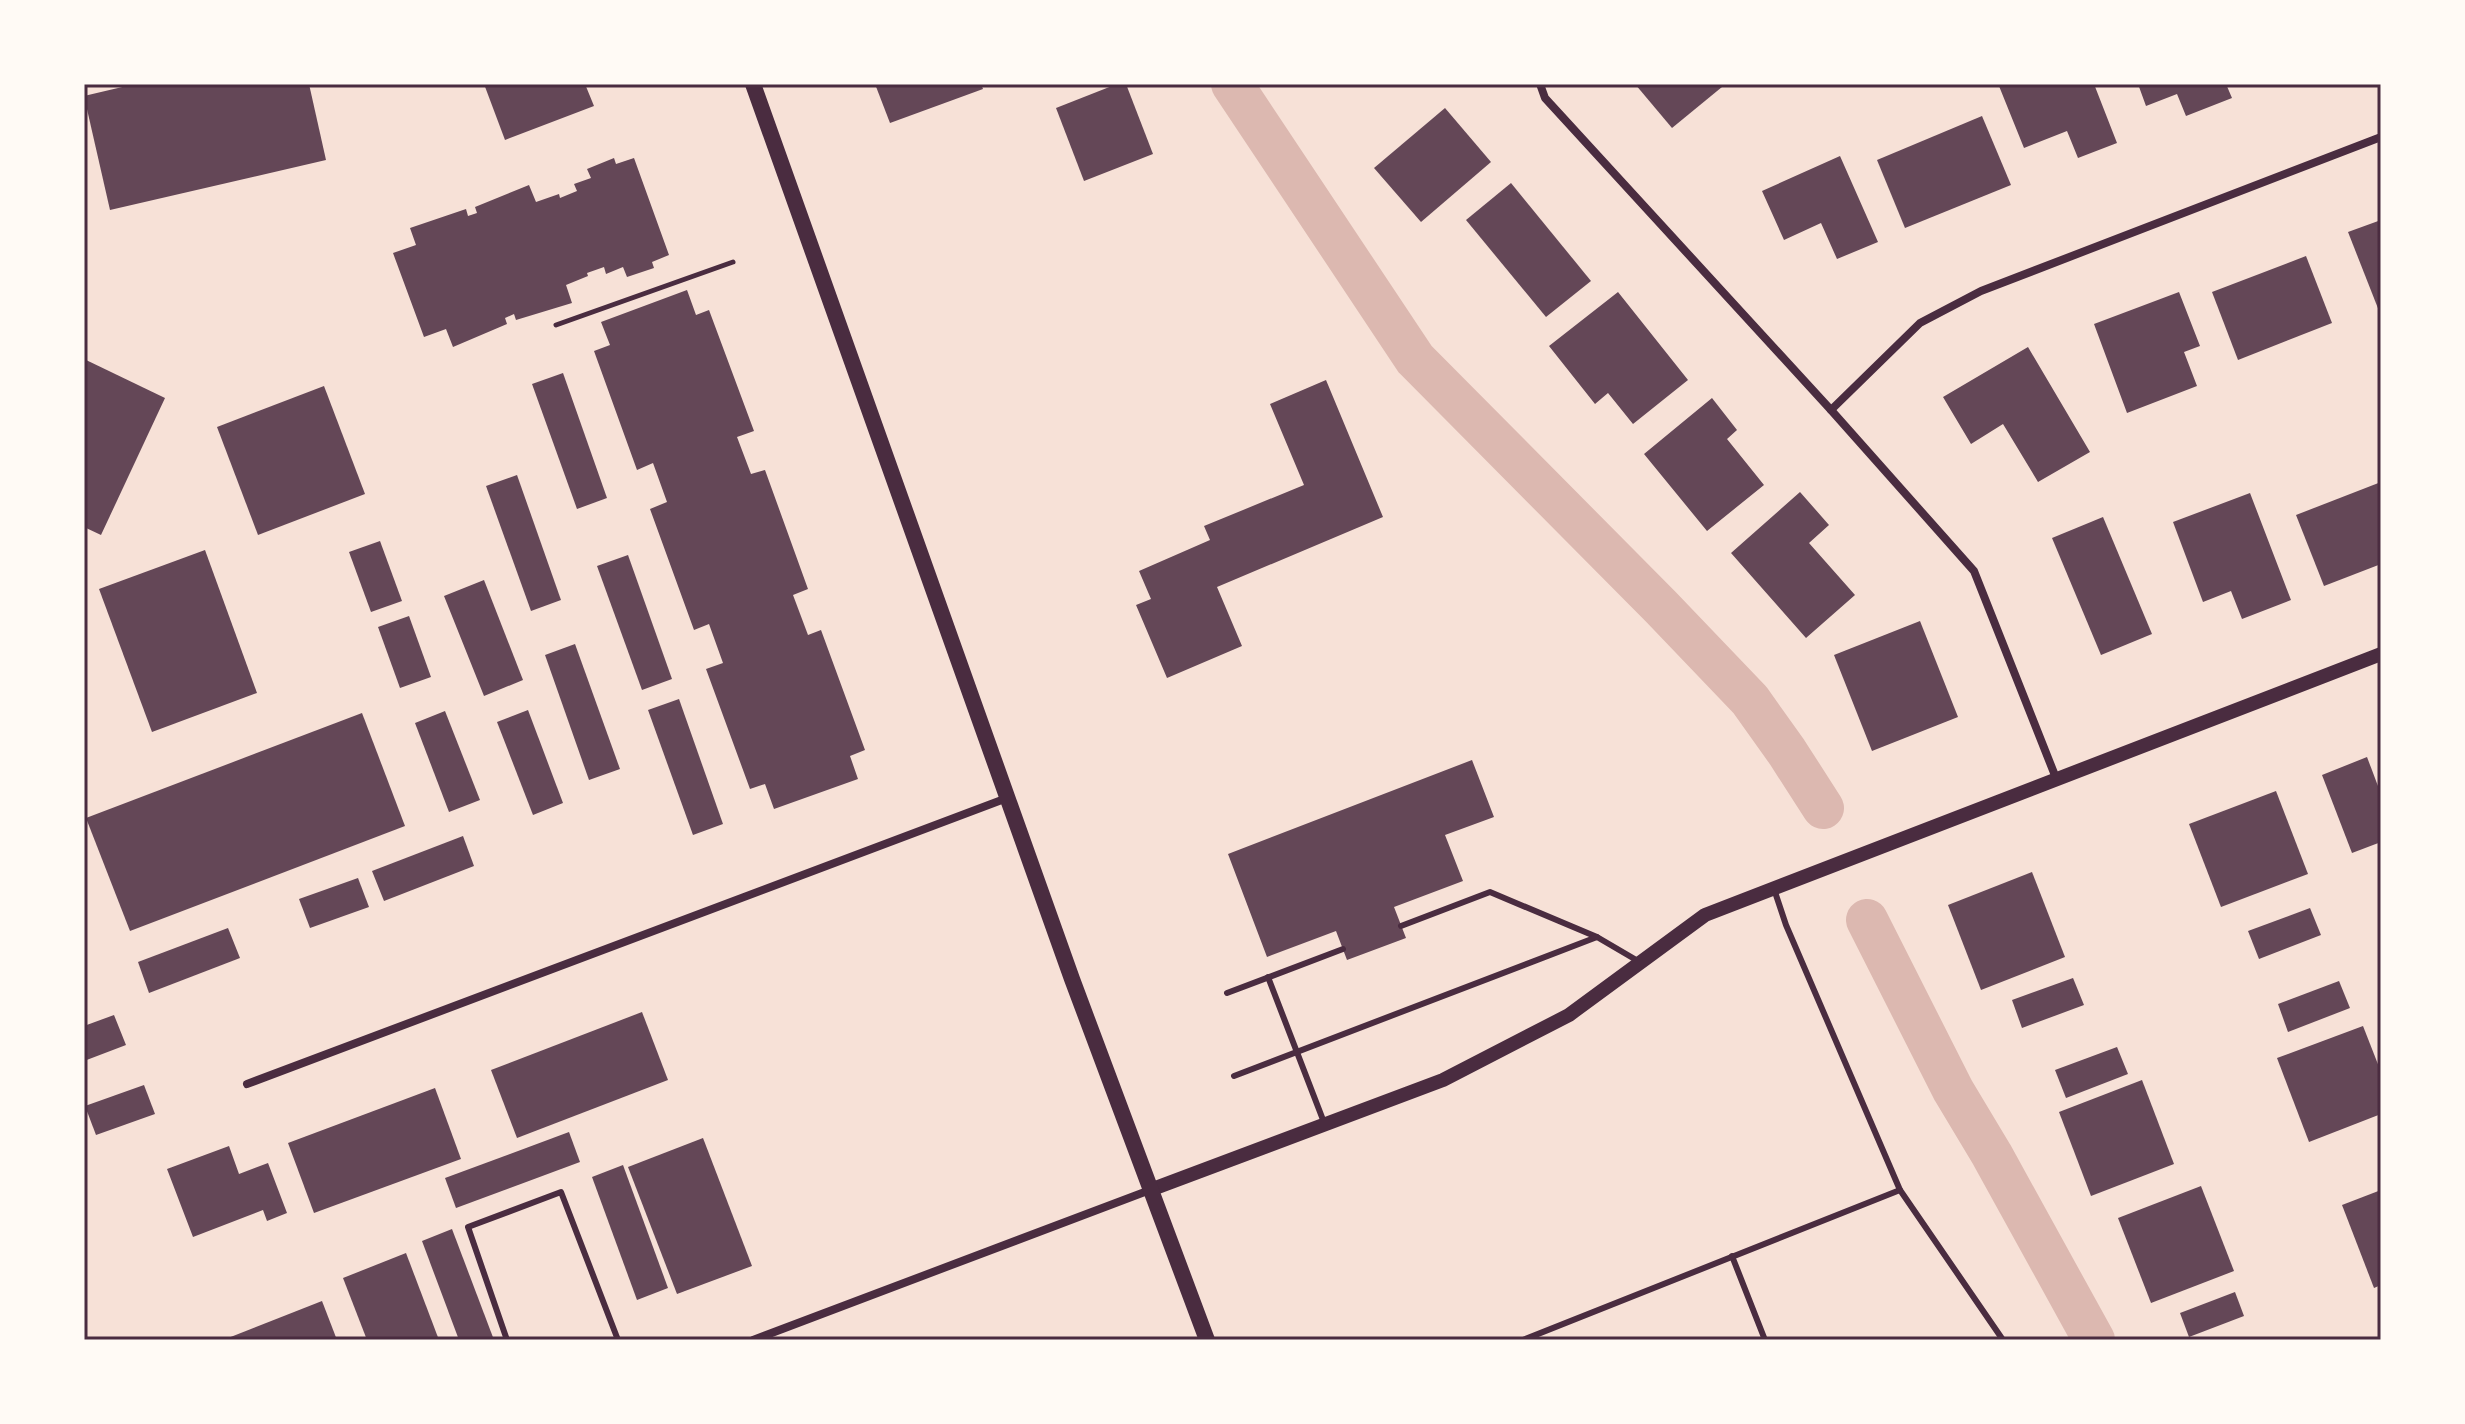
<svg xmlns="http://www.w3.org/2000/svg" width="2465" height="1424" viewBox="0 0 2465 1424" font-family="Inter,sans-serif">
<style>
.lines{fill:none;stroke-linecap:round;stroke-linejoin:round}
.canal{stroke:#dcb8b0;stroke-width:42}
.building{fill:#644757}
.path{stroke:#4a2c40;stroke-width:5}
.service{stroke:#4a2c40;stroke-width:6}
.minor{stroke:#4a2c40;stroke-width:8}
.tertiary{stroke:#4a2c40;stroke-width:14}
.secondary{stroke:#4a2c40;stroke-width:16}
.neatline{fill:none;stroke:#4a2c40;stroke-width:3}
</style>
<rect width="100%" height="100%" fill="#f7e1d7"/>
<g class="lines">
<g class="canal">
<polyline points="1232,84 1415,359 1661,607 1750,700 1787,752 1823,808"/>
<polyline points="1867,920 1953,1090 1992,1155 2094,1340"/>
</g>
</g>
<g class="building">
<polygon points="135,84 309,84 326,160 110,210 84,96"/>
<polygon points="484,84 585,84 594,106 505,140"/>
<polygon points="875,84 981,84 983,89 890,123"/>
<polygon points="1117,84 1126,84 1153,154 1084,181 1056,108"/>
<polygon points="1635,84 1720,84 1722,87 1672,128"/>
<polygon points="2003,84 2094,84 2117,143 2078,158 2067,131 2024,148 1999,86"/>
<polygon points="2138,84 2226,84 2232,98 2186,116 2177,94 2146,106"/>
<polygon points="1445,108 1491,162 1421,222 1374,168"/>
<polygon points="1982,116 2011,185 1905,228 1877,160"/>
<polygon points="1840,156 1878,242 1837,259 1821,223 1784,240 1762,191"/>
<polygon points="614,158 616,164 634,158 669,255 652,262 654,268 627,277 623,267 606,274 604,267 587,273 588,276 566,285 572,303 516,320 514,314 505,318 507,324 453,347 446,329 424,337 393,253 416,245 410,228 466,209 468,216 477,213 475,207 529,185 536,202 559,194 560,198 577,191 574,184 591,178 587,169"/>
<polygon points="1511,183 1591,281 1546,317 1466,220"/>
<polygon points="2381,220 2381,316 2348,232"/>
<polygon points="2306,256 2332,323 2238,360 2212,292"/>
<polygon points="687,290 696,315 709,310 754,431 737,437 751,474 765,470 808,589 793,595 808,635 821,630 865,750 850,756 858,779 774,809 765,784 750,789 706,669 723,663 709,624 694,630 650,509 667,502 653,463 637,470 594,351 610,345 601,322"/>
<polygon points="1618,292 1688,380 1633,424 1608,393 1595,404 1549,346"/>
<polygon points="2179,292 2200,346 2184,352 2197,386 2127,413 2094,324"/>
<polygon points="2028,347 2090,452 2038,482 2003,424 1971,444 1943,397"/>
<polygon points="84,359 165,398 101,535 84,527"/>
<polygon points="563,373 607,498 577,509 532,384"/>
<polygon points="1326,380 1383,517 1217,587 1242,646 1167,678 1136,605 1151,599 1139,571 1210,540 1204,526 1304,485 1270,404"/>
<polygon points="324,386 365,494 258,535 217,427"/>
<polygon points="1712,398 1737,430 1727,439 1764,485 1707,531 1644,454"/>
<polygon points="517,475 561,600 531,611 486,486"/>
<polygon points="2381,482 2381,564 2324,586 2296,515"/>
<polygon points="1800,492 1829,525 1809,543 1855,595 1806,638 1731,553"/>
<polygon points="2250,493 2291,600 2242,619 2231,591 2203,602 2173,522"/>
<polygon points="2103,517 2152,634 2101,655 2052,538"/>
<polygon points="380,541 402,601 371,612 349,552"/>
<polygon points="205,550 257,693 152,732 99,589"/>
<polygon points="628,555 672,679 642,690 597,566"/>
<polygon points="484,580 523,680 484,696 444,596"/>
<polygon points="409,616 431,677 400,688 378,627"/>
<polygon points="1920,621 1958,717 1872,751 1834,655"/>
<polygon points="575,644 620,769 589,780 545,655"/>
<polygon points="679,699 723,824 693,835 648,710"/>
<polygon points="528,710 563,803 533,815 497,722"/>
<polygon points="445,711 480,800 449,812 415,723"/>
<polygon points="362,713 405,826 130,931 86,818"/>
<polygon points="2367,757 2381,794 2381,842 2352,853 2322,775"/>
<polygon points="1472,760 1494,817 1445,835 1463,881 1394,907 1406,938 1347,960 1336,931 1267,957 1228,854"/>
<polygon points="2276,791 2308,874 2221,907 2189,824"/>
<polygon points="463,836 474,866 384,901 372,871"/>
<polygon points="2032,872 2065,957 1981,990 1948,905"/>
<polygon points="358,878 369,907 310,928 299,899"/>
<polygon points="2310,908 2321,935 2259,959 2248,931"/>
<polygon points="228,928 240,958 149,993 138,962"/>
<polygon points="2073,978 2084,1005 2022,1028 2012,1000"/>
<polygon points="2339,981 2350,1008 2288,1032 2278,1004"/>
<polygon points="642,1012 668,1080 517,1138 491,1070"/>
<polygon points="114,1015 126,1045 84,1061 84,1026"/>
<polygon points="2363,1026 2381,1072 2381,1114 2309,1142 2277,1058"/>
<polygon points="2117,1047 2128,1074 2066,1098 2055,1070"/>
<polygon points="2142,1080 2174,1164 2091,1196 2059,1112"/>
<polygon points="144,1085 155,1114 96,1135 85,1106"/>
<polygon points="435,1088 461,1159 314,1213 288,1143"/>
<polygon points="569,1132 580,1162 456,1208 445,1178"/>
<polygon points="703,1138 752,1266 677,1294 628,1167"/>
<polygon points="229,1146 239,1174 268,1163 287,1213 267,1221 263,1210 193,1237 167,1169"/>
<polygon points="623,1165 668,1288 637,1300 592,1177"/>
<polygon points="2201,1186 2234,1271 2151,1303 2118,1218"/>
<polygon points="2381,1190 2381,1285 2374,1288 2342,1205"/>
<polygon points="452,1229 494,1340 459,1340 422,1241"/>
<polygon points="406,1253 439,1340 367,1340 343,1278"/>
<polygon points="2235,1292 2244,1316 2189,1337 2180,1313"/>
<polygon points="322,1301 337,1340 223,1340"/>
</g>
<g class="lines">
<polyline class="path" points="556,325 733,262"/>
<g class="service">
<polyline points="1401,926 1490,892 1597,937"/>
<polyline points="1268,977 1325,1125"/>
<polyline points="1227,993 1343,949"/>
<polyline points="1234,1076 1597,937 1638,961"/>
<polyline points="1900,1190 2003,1340"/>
<polyline points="1732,1256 1765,1340"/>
<polyline points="507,1340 468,1227 561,1192 618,1340"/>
<polyline points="1523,1340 1900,1190 1786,925 1774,889"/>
</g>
<g class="minor">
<polyline points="1540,84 1545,98 1831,410 1974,571 2056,778"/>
<polyline points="1831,410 1920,323 1981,291 2381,137"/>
<polyline points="247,1084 1007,798"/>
<polyline points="753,1340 1150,1190"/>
</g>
<polyline class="tertiary" points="1150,1190 1443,1080 1569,1015 1705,915 2381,654"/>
<polyline class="secondary" points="753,84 1072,979 1207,1340"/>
</g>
<rect width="2465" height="1424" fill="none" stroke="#fffaf5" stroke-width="172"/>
<rect x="86" y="86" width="2293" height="1252" class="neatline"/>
</svg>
